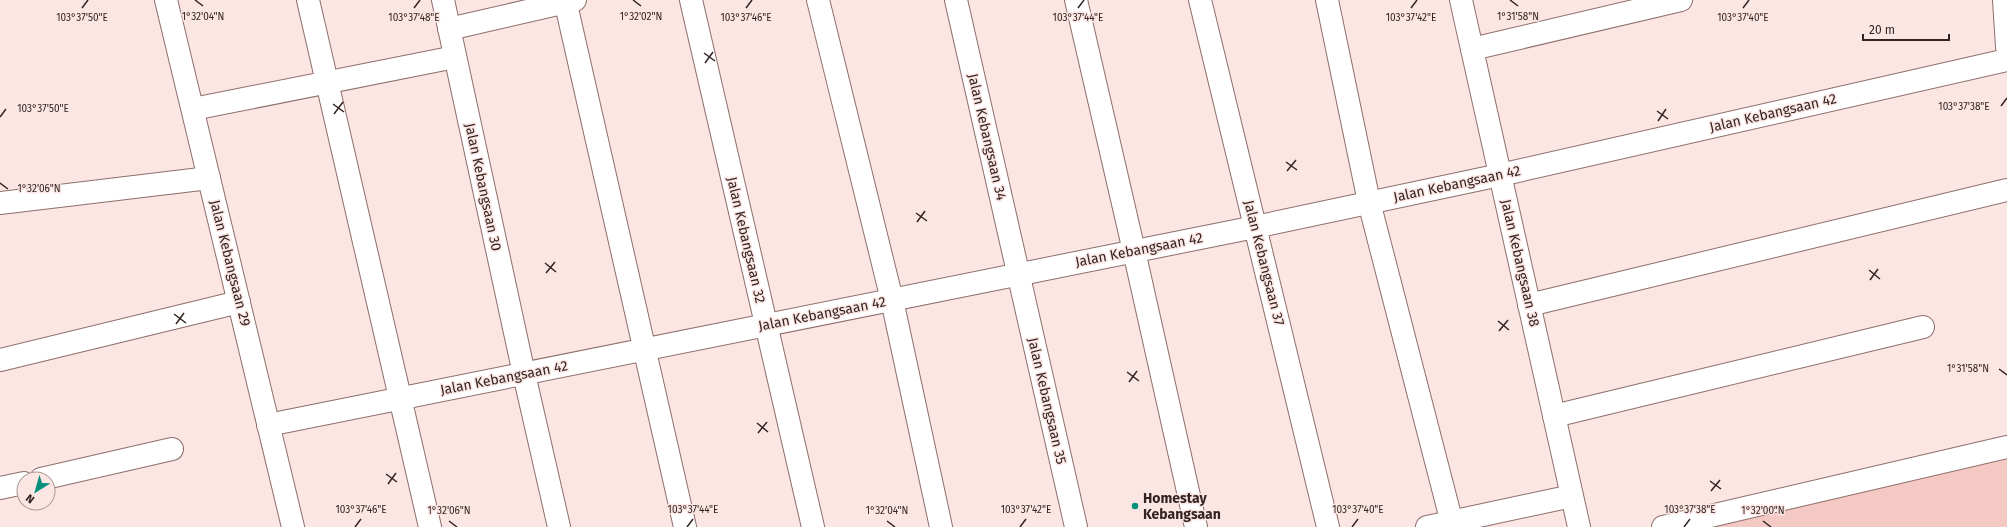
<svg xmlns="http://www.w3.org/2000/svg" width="2007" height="527" viewBox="0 0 2007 527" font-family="'Fira Sans',sans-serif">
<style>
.building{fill:#f4c9c3}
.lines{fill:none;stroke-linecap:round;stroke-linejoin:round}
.minor-casing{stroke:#8e6e6a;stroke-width:24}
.minor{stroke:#fff;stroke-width:22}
.ticks{fill:none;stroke:#312422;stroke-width:1.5}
.poi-dot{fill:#04917c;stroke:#fce6e3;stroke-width:1.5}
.labels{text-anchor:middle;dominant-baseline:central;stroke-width:3;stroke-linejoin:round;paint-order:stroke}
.street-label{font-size:14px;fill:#312422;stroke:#fce6e3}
.poi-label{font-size:14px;font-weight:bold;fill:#312422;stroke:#fce6e3;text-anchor:start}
.ticks-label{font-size:10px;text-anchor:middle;fill:#312422;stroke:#fce6e3;stroke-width:3;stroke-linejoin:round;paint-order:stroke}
</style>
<rect width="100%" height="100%" fill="#fce6e3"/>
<polygon class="building" points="2007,451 2007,527 1690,527"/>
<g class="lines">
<defs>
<g id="minor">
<polyline points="166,0 293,527"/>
<polyline points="308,0 430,527"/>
<polyline points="443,0 524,374 559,527"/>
<polyline points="565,0 685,527"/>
<polyline points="691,0 813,527"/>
<polyline points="818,0 892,300 941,527"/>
<polyline points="956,0 1076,527"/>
<polyline points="1076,0 1134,251 1196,527"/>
<polyline points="1200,0 1328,527"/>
<polyline points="1327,0 1369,202 1453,527"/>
<polyline points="1461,0 1579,527"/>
<polyline points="2004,0 2007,47"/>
<polyline points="449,29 575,0"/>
<polyline points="1472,49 1681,0"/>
<polyline points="193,109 455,57"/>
<polyline points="0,203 209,178"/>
<polyline points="1529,305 2007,190"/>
<polyline points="0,360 239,302"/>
<polyline points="1554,416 1923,327"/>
<polyline points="268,425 1255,227 1500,175 2007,60"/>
<polyline points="41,479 172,449"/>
<polyline points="0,488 24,483"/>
<polyline points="1427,527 1572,496"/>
<polyline points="1663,527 2007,447"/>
</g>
</defs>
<use href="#minor" class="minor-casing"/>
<use href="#minor" class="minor"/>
</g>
<path class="ticks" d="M195,0L203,6M633,0L641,6M1510,0L1518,6M82,8L88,0M414,8L420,0M746,8L752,0M1078,8L1084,0M1411,8L1417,0M1743,8L1749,0M704,53L715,61M705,63L713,52M333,104L344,112M2001,106L2007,98M1657,111L1668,119M334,114L343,102M0,117L6,109M1658,121L1666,109M1286,162L1297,170M1287,171L1296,160M0,183L8,189M916,213L927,221M917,222L925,211M545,263L556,272M1869,270L1880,279M546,273L555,262M1870,280L1878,269M174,314L186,323M1498,321L1509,330M176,324L184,313M1499,331L1508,320M1999,369L2007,375M1127,372L1139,381M1129,382L1137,371M757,423L768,432M758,433L767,422M386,474L397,482M1710,481L1721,489M388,484L396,473M1711,491L1720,480M449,521L457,527M887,521L895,527M1763,521L1771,527M355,527L361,519M687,527L693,519M1020,527L1026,519M1352,527L1358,519M1684,527L1690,519"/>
<circle class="poi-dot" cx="1135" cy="506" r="4"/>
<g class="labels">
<g class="street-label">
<text transform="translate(1773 113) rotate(-13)">Jalan Kebangsaan 42</text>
<text transform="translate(987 137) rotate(77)">Jalan Kebangsaan 34</text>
<text transform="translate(1457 184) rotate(-12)">Jalan Kebangsaan 42</text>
<text transform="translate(483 187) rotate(78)">Jalan Kebangsaan 30</text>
<text transform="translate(746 240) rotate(77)">Jalan Kebangsaan 32</text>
<text transform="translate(1139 250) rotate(-11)">Jalan Kebangsaan 42</text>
<text transform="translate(230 263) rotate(76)">Jalan Kebangsaan 29</text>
<text transform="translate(1264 263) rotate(76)">Jalan Kebangsaan 37</text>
<text transform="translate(1520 263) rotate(77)">Jalan Kebangsaan 38</text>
<text transform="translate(822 314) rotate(-11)">Jalan Kebangsaan 42</text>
<text transform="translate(504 378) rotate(-11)">Jalan Kebangsaan 42</text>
<text transform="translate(1047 401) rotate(77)">Jalan Kebangsaan 35</text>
</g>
<g class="poi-label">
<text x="1143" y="498">Homestay<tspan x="1143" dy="16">Kebangsaan</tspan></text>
</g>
</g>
<g class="ticks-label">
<text x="203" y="20">1°32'04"N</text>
<text x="641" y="20">1°32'02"N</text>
<text x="1518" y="20">1°31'58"N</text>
<text x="82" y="21">103°37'50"E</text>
<text x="414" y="21">103°37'48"E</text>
<text x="746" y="21">103°37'46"E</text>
<text x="1078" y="21">103°37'44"E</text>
<text x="1411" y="21">103°37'42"E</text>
<text x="1743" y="21">103°37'40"E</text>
<text x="1964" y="110">103°37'38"E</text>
<text x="43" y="112">103°37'50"E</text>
<text x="39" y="192">1°32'06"N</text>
<text x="1968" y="372">1°31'58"N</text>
<text x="361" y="513">103°37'46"E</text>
<text x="693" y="513">103°37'44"E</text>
<text x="1026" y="513">103°37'42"E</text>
<text x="1358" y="513">103°37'40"E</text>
<text x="1690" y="513">103°37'38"E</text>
<text x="449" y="514">1°32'06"N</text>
<text x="887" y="514">1°32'04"N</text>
<text x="1763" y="514">1°32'00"N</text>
</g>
<g transform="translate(36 491) rotate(217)"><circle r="19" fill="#fce6e3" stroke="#ab9896"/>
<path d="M0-3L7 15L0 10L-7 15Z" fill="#04917c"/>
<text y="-6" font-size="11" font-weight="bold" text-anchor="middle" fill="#312422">N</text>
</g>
<path d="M1863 34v6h86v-6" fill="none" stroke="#312422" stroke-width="2"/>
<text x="1869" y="34" font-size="12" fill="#312422" stroke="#fce6e3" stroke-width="3" paint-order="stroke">20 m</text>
</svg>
